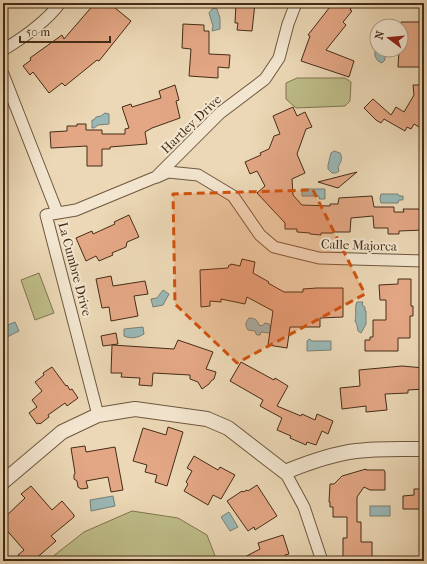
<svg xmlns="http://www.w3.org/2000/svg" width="427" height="564" viewBox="0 0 427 564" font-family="'IM FELL French Canon',serif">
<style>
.green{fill:#bebd89;stroke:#827450}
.water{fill:#9ab8b6;stroke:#788076}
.building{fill:#e4a785;stroke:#452c17}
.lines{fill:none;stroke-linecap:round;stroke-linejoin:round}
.minor-casing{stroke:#6f573f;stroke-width:13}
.tertiary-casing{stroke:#6f573f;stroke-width:16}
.minor{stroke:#f3e6d0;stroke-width:11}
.tertiary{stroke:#f3e6d0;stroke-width:14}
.marked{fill:#d0520e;fill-opacity:0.2;stroke:#d0520e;stroke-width:3;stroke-dasharray:8 5;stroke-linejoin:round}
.labels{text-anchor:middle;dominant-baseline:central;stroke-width:4;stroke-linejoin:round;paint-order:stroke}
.street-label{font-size:13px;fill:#452c17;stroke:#f3e6d0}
</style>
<rect width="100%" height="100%" fill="#ecd8b6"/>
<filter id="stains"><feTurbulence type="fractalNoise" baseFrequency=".005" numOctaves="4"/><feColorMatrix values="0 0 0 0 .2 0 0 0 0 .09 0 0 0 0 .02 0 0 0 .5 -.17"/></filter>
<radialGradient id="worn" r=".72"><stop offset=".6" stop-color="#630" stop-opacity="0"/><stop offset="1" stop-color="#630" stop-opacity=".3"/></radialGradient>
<g class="green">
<polygon points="297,78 345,78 351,82 350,101 345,106 296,108 286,99 286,83"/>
<polygon points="39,273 54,313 35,320 21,280"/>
<polygon points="132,511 178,518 207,535 217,561 47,561 84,532"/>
</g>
<g class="water">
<polygon points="215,8 217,9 220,18 220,29 212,31 213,26 209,13 212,9"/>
<path d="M377,44V50H386L385,52V60L382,63C373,60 374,51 377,44Z"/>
<polygon points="105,113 109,114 109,124 98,125 94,128 92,128 92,120 94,120 96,117 101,116"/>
<path d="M334,151L340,153C343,158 341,162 338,167L339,171L336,173H332L328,169V165L331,153Z"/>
<polygon points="302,189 325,189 325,199 319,199 319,196 302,196"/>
<polygon points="381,194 398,194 399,196 403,196 403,200 399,200 398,203 381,203 380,199"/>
<polygon points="163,290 169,294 163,305 153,307 151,299 157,298"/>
<path d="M357,302H363L362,305L365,307V311H366V324L361,333L358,331L357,325L355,321C357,314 354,308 357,302Z"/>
<path d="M249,318C254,318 257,319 259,325L262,326L265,323L269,324L271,330L269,333L261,332L260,335H257L256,334L255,331L248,330C245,325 245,323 249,318Z"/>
<polygon points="15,322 19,331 3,339 3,327"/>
<path d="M143,327L144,334C138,338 130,339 124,336V329Z"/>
<polygon points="309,339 312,341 331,341 331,350 307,351 307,341"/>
<polygon points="113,496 115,506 91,511 90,500"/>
<rect x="370" y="506" width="20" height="10"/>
<polygon points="229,512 238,527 230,531 221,517"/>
</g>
<g class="building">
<polygon points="95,3 109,3 131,21 99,61 97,60 65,86 62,83 49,93 33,72 30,75 23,66 31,60 30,58 62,35 64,39"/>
<polygon points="236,3 255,3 252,31 237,30 238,23 235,23"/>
<polygon points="333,3 354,3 350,10 352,11 343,22 346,25 326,50 354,61 349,77 301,61 310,36 308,35"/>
<polygon points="401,22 420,22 420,24 424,24 424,67 398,67 399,50 401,50"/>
<polygon points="183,24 204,25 204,31 209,31 209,54 230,55 229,68 218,67 218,78 189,76 191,49 182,48"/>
<polygon points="175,85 179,100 176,101 180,118 152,128 145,132 147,144 110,147 110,149 102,149 102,166 87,166 87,146 51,148 50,132 67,131 67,126 77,126 77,124 86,124 86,130 102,130 102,134 125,134 125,129 129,128 122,107 131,104 132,107 161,98 159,91"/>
<polygon points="413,85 424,85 424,118 419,127 414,124 411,129 407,127 405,131 384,119 381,123 376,120 364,108 373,99 391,115 396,107 404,112 414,95"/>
<polygon points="293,107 297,116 305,112 312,127 306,129 297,154 305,173 292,179 293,195 302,205 330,206 330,204 338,204 339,198 372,196 374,207 394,207 394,212 404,212 403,209 424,209 424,230 399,231 399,234 388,234 388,228 374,228 373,216 351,218 350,232 333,232 333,233 321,233 321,235 310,234 310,233 297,232 297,229 285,229 285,223 257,193 265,186 257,171 250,174 245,162 261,155 260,153 269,149 274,136 280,134 273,116"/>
<polygon points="357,172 338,188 318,182"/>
<polygon points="129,215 139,237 127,242 126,247 112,253 113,255 99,261 96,256 86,261 76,238 92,231 93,234 115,224 114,222"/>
<polygon points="242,259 255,262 253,273 269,282 268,283 284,292 303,292 303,289 317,288 343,288 343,317 320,318 320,327 290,327 287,348 268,345 273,311 247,297 245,304 221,299 221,302 210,301 210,306 201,307 200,270 228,268 229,265 231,265 231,264 240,266"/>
<polygon points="111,276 113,286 145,281 148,294 134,296 138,316 111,321 109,307 102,308 96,279"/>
<polygon points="398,279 411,279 411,306 413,306 413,316 410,316 410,338 398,338 398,351 365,351 365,340 370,340 370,337 373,337 373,320 386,320 386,300 380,300 379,285 398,284"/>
<polygon points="116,333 118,344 103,346 101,336"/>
<polygon points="178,340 213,352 206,369 216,372 214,379 211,381 209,384 202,389 198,382 190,379 190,375 153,373 152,386 139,385 140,378 121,377 122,373 111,373 112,345 174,349"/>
<polygon points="241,362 274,380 275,378 288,386 277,406 301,416 302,414 315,420 317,414 333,421 328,434 322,431 316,445 307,442 306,445 290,438 291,436 277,430 282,418 260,406 263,400 230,381"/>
<polygon points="402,366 424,368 424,389 408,390 408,393 385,394 387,410 366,412 366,406 342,409 340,388 360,386 359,370"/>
<polygon points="52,367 66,386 67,385 70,390 72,389 78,398 67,406 65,403 48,415 49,417 40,424 39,423 37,424 29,413 37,407 32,400 42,391 35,382 44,375 43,373"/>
<polygon points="168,427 183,432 167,486 155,482 157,475 145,472 147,465 133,461 143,428 166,435"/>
<polygon points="85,446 86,452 115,447 123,490 111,492 108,477 86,481 88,488 81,489 78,487 77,481 74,479 74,475 75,473 71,448"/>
<polygon points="194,456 218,470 220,467 235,475 221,499 213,495 208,505 184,491 188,484 186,482 192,471 187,468"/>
<polygon points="366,469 366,470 384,470 385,472 385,490 370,490 364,487 357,497 357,522 361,522 361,542 372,542 372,561 343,561 343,538 347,538 347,517 333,517 333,507 330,507 330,502 329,502 330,484 334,484 342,476"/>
<polygon points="257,485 277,516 255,530 254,527 248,531 227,501 242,491 243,492 247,490 248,491"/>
<polygon points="31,486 52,510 62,501 74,515 74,517 51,536 56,541 33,561 23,561 18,555 24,550 3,526 3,519 25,498 21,494"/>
<polygon points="414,489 424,489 424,509 403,509 403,496 414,495"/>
<polygon points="283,535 289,554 285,555 287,561 237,561 260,549 258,543"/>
</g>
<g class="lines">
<defs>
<g id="minor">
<path d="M3,50C23,38 46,22 60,3"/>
<polyline points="3,74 57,212"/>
<polyline points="157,177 168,172 198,175 233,196 260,235 274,247 319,258 424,261"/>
<polyline points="98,415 46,215 76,210 156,177 220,113 265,79 279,58 288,24 296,3"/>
<polyline points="285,472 304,507 322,561"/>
</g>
<path id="tertiary" d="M3,482L62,432L98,415L135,409L207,419L228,428L285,472C307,463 331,454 356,451C378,448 401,449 424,449"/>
</defs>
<use href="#minor" class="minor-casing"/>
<use href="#tertiary" class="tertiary-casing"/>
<use href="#minor" class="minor"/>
<use href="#tertiary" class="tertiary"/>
</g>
<path class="marked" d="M313,190L365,294L237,363L175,304L173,194Z"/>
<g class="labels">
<g class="street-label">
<text transform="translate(191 124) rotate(-44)">Hartley Drive</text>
<text transform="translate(359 245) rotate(2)">Calle Majorca</text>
<text transform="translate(75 269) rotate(75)">La Cumbre Drive</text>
</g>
</g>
<rect width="427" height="564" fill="none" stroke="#ecd8b6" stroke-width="16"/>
<rect x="4" y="4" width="419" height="556" fill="none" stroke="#452c17" stroke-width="2"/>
<rect x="8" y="8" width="411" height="548" fill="none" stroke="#452c17"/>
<g transform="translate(389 38) rotate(286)"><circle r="19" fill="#f3e6d0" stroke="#ad9c86"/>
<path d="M0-3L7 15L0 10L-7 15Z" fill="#8f2418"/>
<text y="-6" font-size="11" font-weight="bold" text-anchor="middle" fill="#452c17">N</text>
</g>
<path d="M20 36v6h90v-6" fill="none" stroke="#452c17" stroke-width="2"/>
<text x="26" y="36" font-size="12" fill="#452c17" stroke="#f3e6d0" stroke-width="3" paint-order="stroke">50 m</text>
<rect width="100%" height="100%" filter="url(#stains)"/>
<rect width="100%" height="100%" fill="url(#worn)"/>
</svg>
